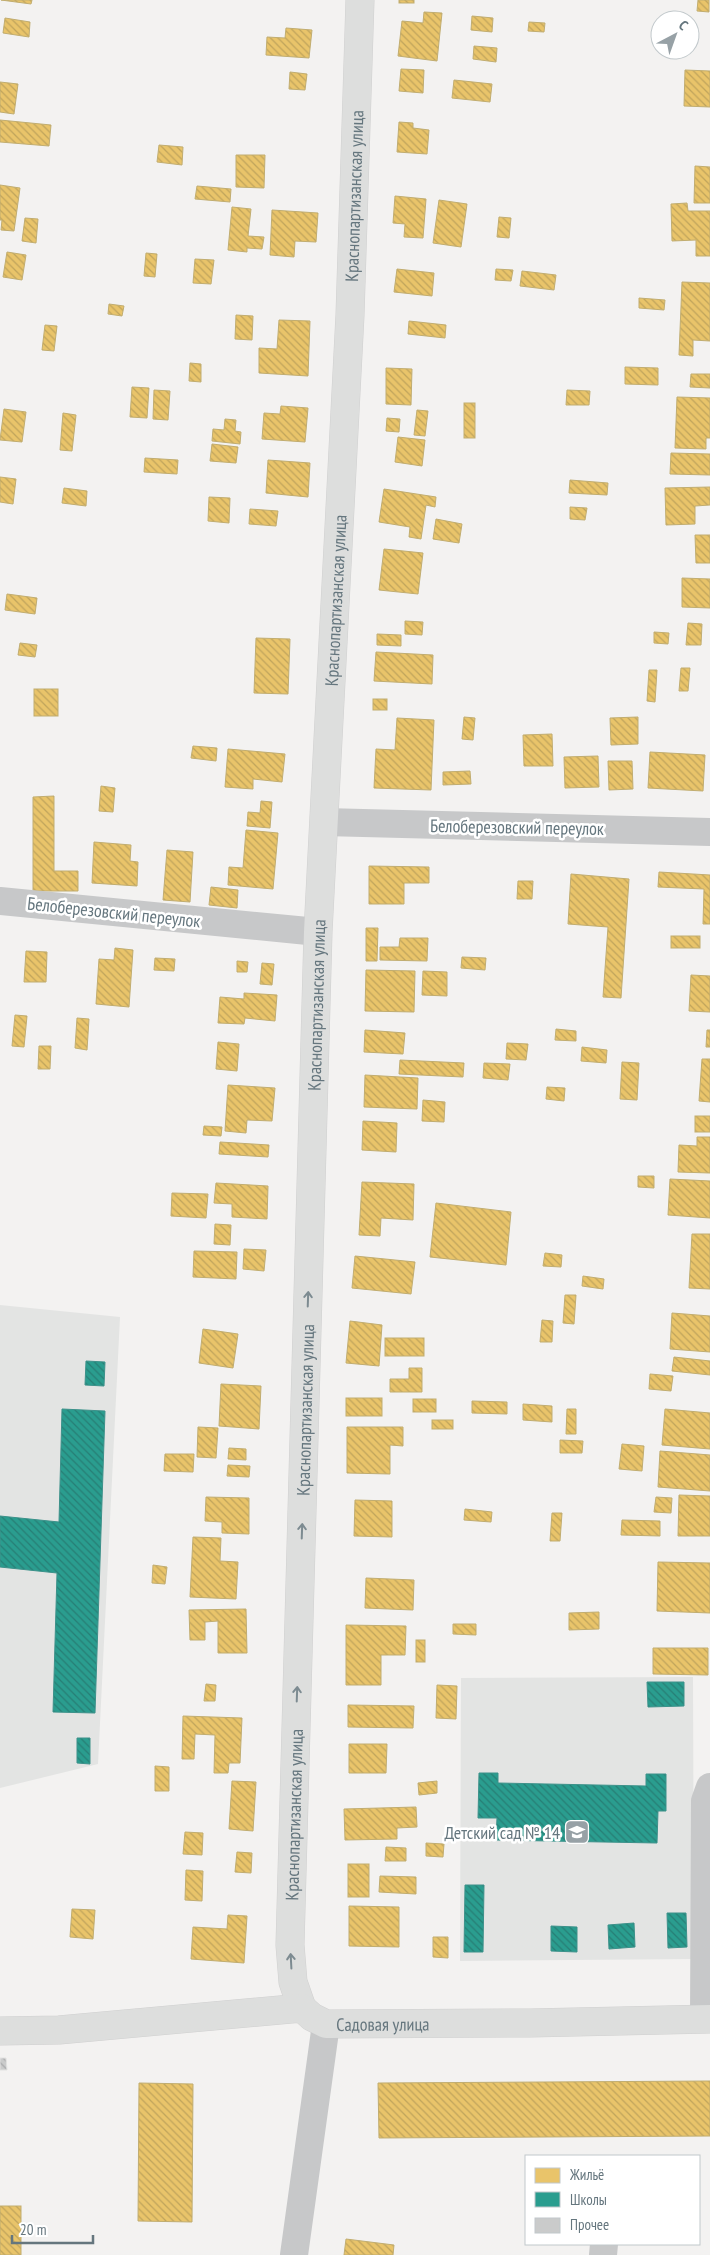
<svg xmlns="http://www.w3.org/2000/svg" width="710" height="2255" viewBox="0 0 710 2255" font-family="'PT Sans Narrow',sans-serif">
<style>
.built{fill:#e3e4e3}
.homes{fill:url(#homes-back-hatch);stroke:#c1ad70}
.schools{fill:url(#schools-back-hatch);stroke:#3c918a}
.building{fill:url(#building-back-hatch);stroke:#e2e2e1}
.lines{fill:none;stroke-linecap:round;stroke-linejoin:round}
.secondary-casing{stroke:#d0d0d0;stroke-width:29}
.street{stroke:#c7c8c9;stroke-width:28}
.secondary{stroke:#dddedd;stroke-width:28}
.oneway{stroke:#7d8b91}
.labels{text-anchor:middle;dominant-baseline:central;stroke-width:5;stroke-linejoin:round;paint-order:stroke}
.street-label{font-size:18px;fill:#65767e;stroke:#fff}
.poi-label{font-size:18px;fill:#65767e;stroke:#fff;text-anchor:end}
</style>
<defs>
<pattern id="homes-back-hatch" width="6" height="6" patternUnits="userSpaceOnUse" patternTransform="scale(1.25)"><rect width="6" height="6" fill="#e9c46a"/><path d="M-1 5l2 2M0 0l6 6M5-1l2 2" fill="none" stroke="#c0a45c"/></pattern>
<pattern id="schools-back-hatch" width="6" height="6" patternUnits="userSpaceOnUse" patternTransform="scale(1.25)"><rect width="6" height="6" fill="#2a9d8f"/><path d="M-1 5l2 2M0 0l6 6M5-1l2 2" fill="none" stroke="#277e75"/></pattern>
<pattern id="building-back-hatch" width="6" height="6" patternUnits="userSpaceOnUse" patternTransform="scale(1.25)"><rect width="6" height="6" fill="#cacbcb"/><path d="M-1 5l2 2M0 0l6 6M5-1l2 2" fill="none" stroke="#a8a9aa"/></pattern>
</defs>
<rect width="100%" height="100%" fill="#f3f2f1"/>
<g class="built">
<polygon points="0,1305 120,1317 98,1764 0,1788"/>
<polygon points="693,1677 694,1959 460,1961 461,1678"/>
</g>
<g class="homes">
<polygon points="1,0 32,0 31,4"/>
<rect x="399" y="0" width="15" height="3"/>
<polygon points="698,0 709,0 709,12 697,11"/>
<polygon points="424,12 442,13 437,61 398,56 402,21 423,23"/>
<polygon points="472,16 493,18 492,32 471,30"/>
<polygon points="5,18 30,22 29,37 3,33"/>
<polygon points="529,22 545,23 544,32 528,31"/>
<polygon points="286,28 312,30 309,58 266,55 267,37 285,38"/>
<polygon points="474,46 497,48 496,62 473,59"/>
<polygon points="401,69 424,70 423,93 399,91"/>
<polygon points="685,70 710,71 710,107 684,106"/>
<polygon points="290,72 307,74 305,90 289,89"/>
<polygon points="454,80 492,84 490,102 452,98"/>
<polygon points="0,82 18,84 14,114 0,112"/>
<polygon points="0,120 51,125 49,146 0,142"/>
<polygon points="399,122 413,123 413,128 429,130 427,154 397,152"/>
<polygon points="159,145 183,147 182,165 157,162"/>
<polygon points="236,155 265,155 264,188 236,187"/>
<polygon points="695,166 710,167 710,203 694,203"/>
<polygon points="0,185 20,188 14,231 1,230 2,220 0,220"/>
<polygon points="197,186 231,189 230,202 195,199"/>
<polygon points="395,196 426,199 423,238 404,237 405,224 393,223"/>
<polygon points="439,200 467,204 461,247 433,243"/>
<polygon points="687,203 688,211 710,211 710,256 696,256 696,240 672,241 671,204"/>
<polygon points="232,207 251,209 248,236 264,237 262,249 247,248 247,252 228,250"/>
<polygon points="272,210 318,213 316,242 295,241 294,257 270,255"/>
<polygon points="499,217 511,218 509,238 497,237"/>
<polygon points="25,218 38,219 36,243 22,241"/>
<polygon points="7,252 26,255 22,280 3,277"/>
<polygon points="146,253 157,254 155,277 144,276"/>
<polygon points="195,259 214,260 211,284 193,283"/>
<polygon points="397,269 434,273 432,296 394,292"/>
<polygon points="496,269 513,270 511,281 495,280"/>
<polygon points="522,271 556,275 554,290 520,286"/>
<polygon points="682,282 710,283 710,341 693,340 693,356 679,355"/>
<polygon points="639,298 665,300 664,310 639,308"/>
<polygon points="109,304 124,306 122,316 108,314"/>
<polygon points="236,315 253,316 252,340 235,339"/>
<polygon points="279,320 310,321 308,376 259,373 259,348 277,349"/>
<polygon points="409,321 446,325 445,338 408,334"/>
<polygon points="45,325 57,326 54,351 42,350"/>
<polygon points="190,363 201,364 201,382 189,381"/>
<polygon points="625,367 658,368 658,385 625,384"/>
<polygon points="386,368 412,369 411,405 386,404"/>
<polygon points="691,374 710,374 710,388 690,387"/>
<polygon points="132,387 149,388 147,418 130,417"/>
<polygon points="154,390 170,391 168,420 153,419"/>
<polygon points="567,390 590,391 589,405 566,405"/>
<polygon points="677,397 710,398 710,438 706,438 706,449 675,448"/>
<rect x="464" y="403" width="11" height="35"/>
<polygon points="281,406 308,408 305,442 262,439 264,413 280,414"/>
<polygon points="4,409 26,412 22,442 0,440"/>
<polygon points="417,410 428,411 425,436 414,435"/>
<polygon points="63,413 76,415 72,451 60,450"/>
<polygon points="387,418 400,419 399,432 386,431"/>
<polygon points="225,419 236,420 235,431 241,432 240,444 212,441 213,429 224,430"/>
<polygon points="398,437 425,440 422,466 395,462"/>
<polygon points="212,444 238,447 236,463 210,461"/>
<polygon points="671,453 710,454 710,475 670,474"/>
<polygon points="145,458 178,460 177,474 144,472"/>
<polygon points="268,460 310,463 308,497 266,493"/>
<polygon points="0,477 16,479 13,504 0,502"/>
<polygon points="570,480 608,483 607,495 569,493"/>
<polygon points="710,487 710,505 695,506 695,524 666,525 665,488"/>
<polygon points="64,488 87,491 86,506 62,503"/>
<polygon points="384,489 436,497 435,507 426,505 421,539 409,537 410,527 379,522"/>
<polygon points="209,497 230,498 229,523 208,521"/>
<polygon points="570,507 587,508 585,520 570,519"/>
<polygon points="250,509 278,511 276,526 249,524"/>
<polygon points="436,519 462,524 459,543 433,539"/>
<polygon points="695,535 710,535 710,563 696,563"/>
<polygon points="384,549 423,553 418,594 379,590"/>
<polygon points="682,578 710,579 710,608 682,607"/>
<polygon points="7,594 37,598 35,614 5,610"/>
<polygon points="405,621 423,622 422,635 405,634"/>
<polygon points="688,623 702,624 701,645 686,645"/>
<polygon points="654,632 669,633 668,644 654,643"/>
<polygon points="377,634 401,635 401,646 377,645"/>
<polygon points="256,638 290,639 288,694 254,693"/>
<polygon points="20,643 37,645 35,657 18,655"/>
<polygon points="376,652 433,655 432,684 374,681"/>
<polygon points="681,668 690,668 688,691 679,691"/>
<polygon points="649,670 657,670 655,702 647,701"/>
<rect x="34" y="689" width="24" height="27"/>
<rect x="373" y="699" width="14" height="11"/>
<polygon points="464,717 475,718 473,740 462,739"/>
<polygon points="638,717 638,744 611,745 610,718"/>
<polygon points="397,718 434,720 431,790 374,788 376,749 395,750"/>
<polygon points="552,734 553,766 524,766 523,735"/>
<polygon points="193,746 217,748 216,761 191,758"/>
<polygon points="228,749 285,754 282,782 253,779 253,789 225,787"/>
<polygon points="650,752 705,755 703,791 648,788"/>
<polygon points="598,756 599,787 565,788 564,757"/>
<polygon points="608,761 632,761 633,789 609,790"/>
<polygon points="470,771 471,784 443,785 443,772"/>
<polygon points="101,786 115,788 113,812 99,811"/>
<polygon points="54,796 54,871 78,871 78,891 33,891 33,797"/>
<polygon points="261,801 272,802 270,828 247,826 248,812 260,813"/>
<polygon points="246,830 278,833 273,889 228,885 229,867 243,868"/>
<polygon points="94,842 131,845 130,861 138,862 137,886 92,883"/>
<polygon points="167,850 193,852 190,902 163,900"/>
<polygon points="369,866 429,867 429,883 404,883 404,904 369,904"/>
<polygon points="659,872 710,875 710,924 703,924 704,889 658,887"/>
<polygon points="571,874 629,879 621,998 603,997 608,927 568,924"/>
<polygon points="518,881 533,881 532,899 517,899"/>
<polygon points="211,887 238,890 237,908 209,905"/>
<polygon points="366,928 378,928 377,961 366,961"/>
<rect x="671" y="936" width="29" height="12"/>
<polygon points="400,938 428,938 427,961 380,960 380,947 399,947"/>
<polygon points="115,948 133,950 129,1007 96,1004 99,959 114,960"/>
<polygon points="26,951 47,952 46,982 24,982"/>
<polygon points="462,957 486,958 485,970 461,968"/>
<polygon points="155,958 175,959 174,971 154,970"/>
<polygon points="237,961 248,962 247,972 237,972"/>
<polygon points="262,963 274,964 272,985 260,984"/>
<polygon points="366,970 415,971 414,1012 365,1011"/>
<polygon points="423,971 447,972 447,996 422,995"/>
<polygon points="691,975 710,976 710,1012 689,1011"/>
<polygon points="244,993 277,995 275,1021 245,1018 244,1024 218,1023 220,997 244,999"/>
<polygon points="15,1015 27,1016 24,1047 12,1046"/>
<polygon points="77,1018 89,1019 87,1050 75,1048"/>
<polygon points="556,1029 576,1031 576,1041 555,1040"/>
<polygon points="365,1030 405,1033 403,1054 364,1052"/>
<polygon points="707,1030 710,1030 710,1047 706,1047"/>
<polygon points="218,1042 239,1044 237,1071 216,1069"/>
<polygon points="507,1043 528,1044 526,1060 506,1059"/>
<polygon points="39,1046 51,1046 50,1069 38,1069"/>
<polygon points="582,1047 607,1050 606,1063 581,1061"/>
<polygon points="702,1059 710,1059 710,1102 699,1101"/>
<polygon points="400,1060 464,1063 463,1077 399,1074"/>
<polygon points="622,1062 639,1063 637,1100 620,1099"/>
<polygon points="484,1063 510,1064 508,1080 483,1078"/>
<polygon points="365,1075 418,1078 417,1109 364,1107"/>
<polygon points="228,1085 275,1088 272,1121 247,1120 246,1133 225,1131"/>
<polygon points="547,1087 565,1088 564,1101 546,1099"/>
<polygon points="423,1100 445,1102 444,1122 422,1121"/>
<rect x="695" y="1116" width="15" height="16"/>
<polygon points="363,1121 397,1123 396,1152 362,1150"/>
<polygon points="204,1126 222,1127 221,1136 203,1135"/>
<polygon points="697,1137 710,1137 710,1173 678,1172 679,1145 697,1146"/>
<polygon points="220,1142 269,1145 268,1157 219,1154"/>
<polygon points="638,1176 654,1176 654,1188 638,1187"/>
<polygon points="670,1179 710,1181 710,1218 668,1215"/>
<polygon points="362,1182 414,1184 413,1220 381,1218 380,1236 359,1235"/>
<polygon points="216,1183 268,1186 267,1219 232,1217 232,1204 214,1203"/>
<polygon points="172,1193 208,1194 206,1218 171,1216"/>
<polygon points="436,1203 511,1212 506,1265 430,1257"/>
<polygon points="215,1224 231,1225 230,1245 214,1244"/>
<polygon points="692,1234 710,1234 710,1289 689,1288"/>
<polygon points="244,1249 266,1250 264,1271 243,1269"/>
<polygon points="194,1251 237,1252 236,1279 193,1277"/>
<polygon points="545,1253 562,1255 561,1267 543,1266"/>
<polygon points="355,1256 415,1262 411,1294 352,1288"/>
<polygon points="583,1276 604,1279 603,1289 582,1286"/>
<polygon points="565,1295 576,1295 574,1324 563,1323"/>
<polygon points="672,1313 710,1316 710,1352 670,1349"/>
<polygon points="542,1320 553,1321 552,1342 540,1342"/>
<polygon points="350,1321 382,1325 379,1366 346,1363"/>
<polygon points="203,1329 238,1334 233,1368 199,1363"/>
<rect x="385" y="1338" width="39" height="18"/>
<polygon points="674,1357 710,1361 710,1375 672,1371"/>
<polygon points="409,1368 422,1368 422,1392 390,1392 390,1379 409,1379"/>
<polygon points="650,1374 673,1376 671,1391 649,1389"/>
<polygon points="221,1384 261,1386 259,1429 219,1426"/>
<rect x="346" y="1398" width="36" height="18"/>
<rect x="413" y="1399" width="23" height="13"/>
<polygon points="472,1401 507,1402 507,1414 472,1413"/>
<polygon points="523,1404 552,1406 552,1422 523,1420"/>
<polygon points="567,1409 576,1409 576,1434 566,1434"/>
<polygon points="665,1409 710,1413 710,1449 662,1445"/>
<rect x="432" y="1420" width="21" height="9"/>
<polygon points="198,1427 218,1428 216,1458 197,1457"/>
<polygon points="347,1427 403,1427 403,1446 390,1445 390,1474 347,1473"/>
<polygon points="560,1440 583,1441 582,1453 560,1453"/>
<polygon points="622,1444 644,1446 642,1471 619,1469"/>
<polygon points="229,1448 246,1449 246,1460 228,1459"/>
<polygon points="660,1451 710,1455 710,1491 658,1487"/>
<polygon points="165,1454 194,1454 193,1472 164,1471"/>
<polygon points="228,1465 250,1466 249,1477 227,1476"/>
<polygon points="679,1495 710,1496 710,1536 678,1536"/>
<polygon points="206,1497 249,1498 249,1534 222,1533 222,1522 205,1521"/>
<polygon points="656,1497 672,1498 671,1513 654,1512"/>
<polygon points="355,1500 392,1501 392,1537 354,1536"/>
<polygon points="465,1509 492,1512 491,1522 464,1520"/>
<polygon points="552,1513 562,1513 560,1541 550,1541"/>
<polygon points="622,1520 660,1521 660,1536 621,1535"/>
<polygon points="193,1537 221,1538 220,1561 238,1562 236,1599 190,1597"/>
<polygon points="658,1562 710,1563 710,1613 657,1611"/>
<polygon points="153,1565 167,1567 165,1584 152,1583"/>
<polygon points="366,1578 414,1580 413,1610 365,1608"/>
<polygon points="246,1609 247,1653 218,1653 218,1621 205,1622 205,1640 190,1640 189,1610"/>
<polygon points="599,1612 599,1629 569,1630 569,1613"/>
<polygon points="453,1624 476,1624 476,1635 453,1634"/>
<polygon points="346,1625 406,1626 405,1655 381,1655 381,1685 346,1685"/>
<rect x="416" y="1640" width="9" height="22"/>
<polygon points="653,1648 708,1648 708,1675 653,1674"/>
<polygon points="206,1684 216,1685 215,1701 204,1701"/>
<polygon points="437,1685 457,1686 456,1719 436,1718"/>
<polygon points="348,1705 414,1706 413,1728 348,1727"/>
<polygon points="183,1716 242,1718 240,1763 229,1763 228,1773 214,1773 215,1735 195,1734 194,1759 182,1759"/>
<polygon points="349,1744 387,1744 386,1773 349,1773"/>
<polygon points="155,1766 169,1767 169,1791 155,1791"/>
<polygon points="232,1781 256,1782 253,1831 229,1829"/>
<polygon points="437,1781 437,1793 419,1795 418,1783"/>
<polygon points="416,1807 417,1827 397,1828 397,1839 345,1840 344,1809"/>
<polygon points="185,1832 203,1833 202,1855 183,1854"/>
<polygon points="426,1843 444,1844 443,1857 426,1856"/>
<polygon points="386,1847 406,1848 406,1861 385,1861"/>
<polygon points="237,1852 252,1853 251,1873 235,1872"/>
<rect x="348" y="1864" width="21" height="33"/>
<polygon points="186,1870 203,1871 202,1901 185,1900"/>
<polygon points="380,1876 416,1877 416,1894 379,1892"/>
<polygon points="349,1906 399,1907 399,1947 349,1946"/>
<polygon points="72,1909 95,1910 93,1939 70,1937"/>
<polygon points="228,1915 247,1916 244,1963 191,1959 193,1927 227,1929"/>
<polygon points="433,1937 448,1937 448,1958 433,1957"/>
<polygon points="710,2081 710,2136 379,2138 378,2083"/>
<polygon points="139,2083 193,2084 192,2222 138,2221"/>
<rect x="0" y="2206" width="21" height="49"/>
<polygon points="346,2239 394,2245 393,2255 344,2255"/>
</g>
<g class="schools">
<polygon points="86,1361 105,1362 104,1386 85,1385"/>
<polygon points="62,1409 105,1411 95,1713 53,1712 57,1573 0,1567 0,1516 59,1522"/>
<polygon points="647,1682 684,1682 684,1706 648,1707"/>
<polygon points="77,1738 90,1738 90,1764 77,1763"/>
<polygon points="479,1773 498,1773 498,1783 646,1786 646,1774 666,1774 666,1811 658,1811 657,1843 496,1840 497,1818 478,1818"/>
<polygon points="465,1885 484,1885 483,1952 464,1952"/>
<polygon points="667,1913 686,1913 687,1947 668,1948"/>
<polygon points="634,1923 635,1947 609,1949 608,1925"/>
<polygon points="551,1926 577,1927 577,1952 551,1951"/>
</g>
<polygon class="building" points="0,2058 6,2058 7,2070 0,2070"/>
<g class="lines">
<defs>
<g id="secondary">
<path id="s1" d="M302,2008L293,1982L290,1945L318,932L350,315L360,0"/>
<path id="s2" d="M0,2031L59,2030L302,2008L312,2017L326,2024L530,2023L710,2019"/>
</g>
</defs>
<use href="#secondary" class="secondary-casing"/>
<g class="street">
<polyline points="324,822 710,832"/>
<polyline points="0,901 318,932"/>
<polyline points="704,2019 705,1801 710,1787"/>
<polyline points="294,2255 326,2024"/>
<polyline points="603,2255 604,2244"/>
</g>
<use href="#secondary" class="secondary"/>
</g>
<defs><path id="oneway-shaft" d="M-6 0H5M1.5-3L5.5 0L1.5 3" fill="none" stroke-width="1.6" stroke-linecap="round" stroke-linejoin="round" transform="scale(1.25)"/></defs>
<g class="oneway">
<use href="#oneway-shaft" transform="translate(308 1299) rotate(-88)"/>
<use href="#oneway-shaft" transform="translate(302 1531) rotate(-88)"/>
<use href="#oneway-shaft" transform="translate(297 1694) rotate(-88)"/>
<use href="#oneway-shaft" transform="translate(291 1961) rotate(-93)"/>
</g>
<defs>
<symbol id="school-square" viewBox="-11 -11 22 22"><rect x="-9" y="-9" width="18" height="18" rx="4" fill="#97a1a6" stroke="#fff"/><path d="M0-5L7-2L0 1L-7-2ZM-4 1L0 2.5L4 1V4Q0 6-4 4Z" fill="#fff"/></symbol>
</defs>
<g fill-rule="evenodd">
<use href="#school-square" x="563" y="1818" width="28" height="28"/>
</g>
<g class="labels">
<g class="street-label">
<text stroke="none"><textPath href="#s1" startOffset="1815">Краснопартизанская улица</textPath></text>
<text stroke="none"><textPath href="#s1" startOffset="1410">Краснопартизанская улица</textPath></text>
<text transform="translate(517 827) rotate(1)">Белоберезовский переулок</text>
<text transform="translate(114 912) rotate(6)">Белоберезовский переулок</text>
<text stroke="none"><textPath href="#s1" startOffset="1005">Краснопартизанская улица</textPath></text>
<text stroke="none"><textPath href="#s1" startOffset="600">Краснопартизанская улица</textPath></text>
<text stroke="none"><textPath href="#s1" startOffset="195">Краснопартизанская улица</textPath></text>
<text stroke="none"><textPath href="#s2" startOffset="389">Садовая улица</textPath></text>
</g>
<g class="poi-label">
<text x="560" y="1832">Детский сад № 14</text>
</g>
</g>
<rect x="525" y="2155" width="175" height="90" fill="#ffffff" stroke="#c1c8cb"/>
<rect x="535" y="2168" width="25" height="15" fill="#e9c46a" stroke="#c1c8cb"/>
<text x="570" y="2180" font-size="15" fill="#65767e">Жильё</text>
<rect x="535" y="2192" width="25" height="15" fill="#2a9d8f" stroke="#c1c8cb"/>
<text x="570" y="2205" font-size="15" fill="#65767e">Школы</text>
<rect x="535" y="2218" width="25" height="15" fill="#cacbcb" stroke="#c1c8cb"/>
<text x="570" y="2230" font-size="15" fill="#65767e">Прочее</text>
<g transform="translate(675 35) rotate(41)"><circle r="24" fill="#ffffff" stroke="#c1c8cb"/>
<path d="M0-4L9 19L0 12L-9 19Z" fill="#97a1a6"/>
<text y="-8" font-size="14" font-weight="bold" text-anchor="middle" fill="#65767e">С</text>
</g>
<path d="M12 2235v8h81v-8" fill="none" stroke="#65767e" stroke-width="2.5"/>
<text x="20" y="2235" font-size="15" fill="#65767e" stroke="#ffffff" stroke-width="4" paint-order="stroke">20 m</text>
</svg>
